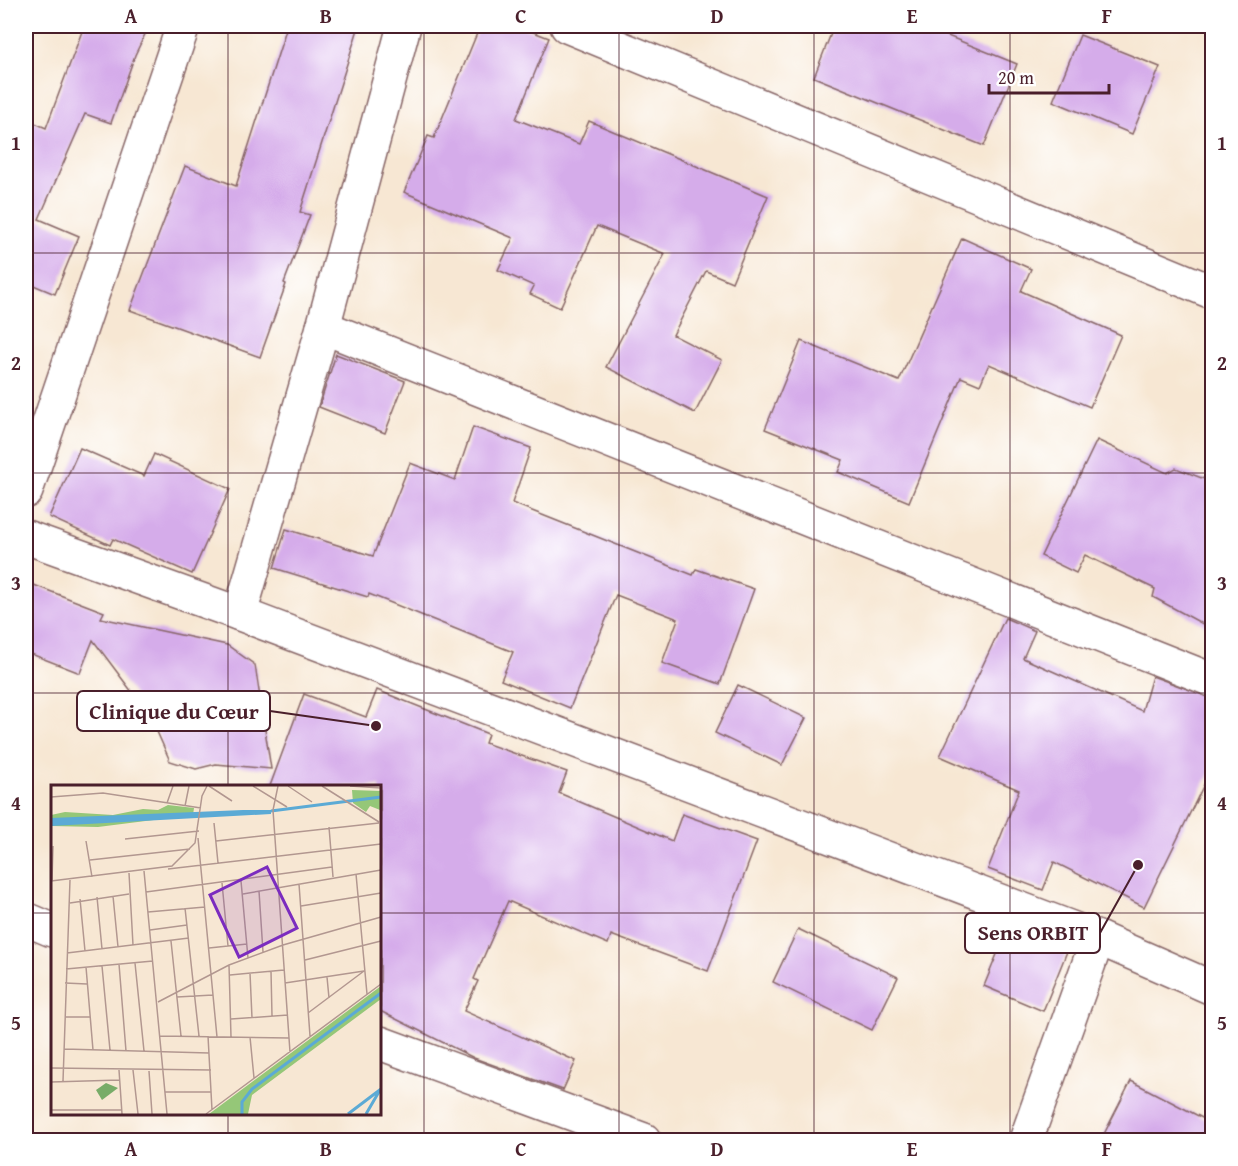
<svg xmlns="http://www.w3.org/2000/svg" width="1238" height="1166" viewBox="0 0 1238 1166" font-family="'Gentium Book Plus',serif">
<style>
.building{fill:#d5acea}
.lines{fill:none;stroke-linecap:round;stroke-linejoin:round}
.minor-casing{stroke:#876566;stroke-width:36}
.minor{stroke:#fff;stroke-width:33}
.grid{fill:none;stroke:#4a1f2b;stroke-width:1.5;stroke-opacity:0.55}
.inset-river{fill:none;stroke:#5baad5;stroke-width:3}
.inset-road{fill:none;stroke:#b29790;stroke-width:1.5}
.view{fill:#7b2cbf;fill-opacity:0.15;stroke:#7b2cbf;stroke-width:3}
.inset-edge{fill:none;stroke:#4a1f2b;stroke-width:3}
.leader{fill:none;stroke:#4a1f2b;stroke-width:2}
.callout-dot{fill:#4a1f2b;stroke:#fff;stroke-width:2}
.callout{fill:#fff;stroke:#4a1f2b;stroke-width:2}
.callout-label{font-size:22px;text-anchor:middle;font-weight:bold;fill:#4a1f2b}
.neatline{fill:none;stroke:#4a1f2b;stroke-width:2}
.grid-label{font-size:20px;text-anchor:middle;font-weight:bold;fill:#4a1f2b}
</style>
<rect width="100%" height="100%" fill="#fff"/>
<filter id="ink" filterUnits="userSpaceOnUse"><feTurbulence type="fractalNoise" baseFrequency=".0167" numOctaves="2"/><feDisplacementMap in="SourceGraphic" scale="12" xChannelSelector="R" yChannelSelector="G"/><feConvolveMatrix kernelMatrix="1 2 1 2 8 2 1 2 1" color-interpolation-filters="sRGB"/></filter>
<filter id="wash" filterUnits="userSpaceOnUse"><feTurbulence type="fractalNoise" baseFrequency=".008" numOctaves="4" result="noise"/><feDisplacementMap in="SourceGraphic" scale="24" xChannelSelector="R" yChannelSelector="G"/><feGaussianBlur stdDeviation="1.35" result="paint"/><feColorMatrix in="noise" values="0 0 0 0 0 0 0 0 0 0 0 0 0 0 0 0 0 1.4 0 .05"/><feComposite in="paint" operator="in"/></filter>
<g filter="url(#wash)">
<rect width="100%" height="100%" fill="#f7e7d3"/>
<g id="blocks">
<g class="building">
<polygon points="84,26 149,26 135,55 111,123 85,114 39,219 79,236 55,294 26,282 26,119 46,128"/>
<polygon points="287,26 359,26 300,212 310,215 284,283 286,284 260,357 130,310 185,166 236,186"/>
<polygon points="480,26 518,26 549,38 516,119 579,144 589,121 768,196 732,282 706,271 673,335 722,360 695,413 606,367 665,254 597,226 560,308 530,294 534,286 498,270 513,238 404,192 428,136 434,138"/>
<polygon points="834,26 923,26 1017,64 984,146 814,77"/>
<polygon points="1080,35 1160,67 1132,134 1053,101"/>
<polygon points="962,238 1031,269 1021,291 1121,335 1090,407 989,364 980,385 961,377 909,502 838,472 843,460 765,429 801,341 899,381"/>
<polygon points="336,354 405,381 385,433 319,407"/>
<polygon points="473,427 531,448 512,503 693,575 696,569 754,589 720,684 662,663 678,619 616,595 570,708 501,680 513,652 369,594 368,597 274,568 286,529 373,556 410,463 455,480"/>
<polygon points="1097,440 1167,473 1176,468 1212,482 1212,629 1153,597 1155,589 1085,555 1076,573 1041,556"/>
<polygon points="80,448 144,476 154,454 230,489 192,574 113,539 110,545 49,517"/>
<polygon points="26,582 104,612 101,618 227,645 255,665 271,769 216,764 196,769 170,761 150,716 93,640 80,673 26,652"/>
<polygon points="1005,618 1035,631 1023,658 1142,711 1152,676 1212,698 1212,768 1144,907 1054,862 1043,890 988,869 1019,790 940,756"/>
<polygon points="738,685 806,718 782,765 715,733"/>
<polygon points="377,690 488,734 485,743 567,772 559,793 672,841 682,814 757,841 708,971 611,935 608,944 508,901 474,979 478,981 464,1011 576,1061 563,1090 474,1058 380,1011 380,786 270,786 304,694 366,717"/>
<polygon points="1009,925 1068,949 1043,1011 984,986"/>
<polygon points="798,929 898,977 872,1030 773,982"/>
<polygon points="1131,1081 1212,1123 1212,1140 1101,1140"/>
</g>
</g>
</g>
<g filter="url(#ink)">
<use href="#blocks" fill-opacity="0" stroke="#876566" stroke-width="1.5"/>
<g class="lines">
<defs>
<g id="minor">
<polyline points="567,26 1212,292"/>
<polyline points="323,327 1212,680"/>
<polyline points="26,491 183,26"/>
<polyline points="26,537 240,614 1098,938 1212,988"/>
<polyline points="240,614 323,327 404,26"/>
<polyline points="26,919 52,930"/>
<polyline points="380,1043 644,1140"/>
<polyline points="1026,1140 1098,938"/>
</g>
</defs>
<use href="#minor" class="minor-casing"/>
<use href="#minor" class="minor"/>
</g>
</g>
<path class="grid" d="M228,26V786M424,26V1140M619,26V1140M814,26V1140M1010,26V1140M26,253H1212M26,473H1212M26,693H1212M26,913H52M380,913H1212M228,1114V1140"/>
<g transform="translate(51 785)">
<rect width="330" height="330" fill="#f7e7d3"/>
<path d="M301,5L330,6L329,25L319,21L315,27L302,18ZM117,20L143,23L142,30L47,42L0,41V30L14,27L62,30L92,24L107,25ZM330,201V214L201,310L197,329H158Z" fill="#95c778"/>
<path d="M55,298L67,303L51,315L45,305Z" fill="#78ac68"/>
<path d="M192,25H220V29L0,41V33Z" fill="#5baad5"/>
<path class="inset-river" d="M220,26L330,12M191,329V317L201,304L330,208M297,329L330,304M315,329L329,305"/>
<path class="inset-road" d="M158,1L181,16M202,1L236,22M227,1L222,25L239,267M237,1L261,17M271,1L328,37M299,1L330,3M0,12L52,8L150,23M116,18L122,1M134,21L138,1M163,38L167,78M278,42L282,92M147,53L166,252M74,54L148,46M35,56L41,92M165,56L328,38M39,75L139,64M117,84L330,59M93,86L116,329M78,88L82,160M305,89L316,209M0,96L121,81L144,58L151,11L156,1M1,96L2,61M190,96L197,173M171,98L177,161M248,99L259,251M208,106L212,167M95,107L281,82M192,109L330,85M62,111L67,162M46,112L51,164M29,114L34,166M19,118L78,109M250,121L330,108M134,123L148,251M97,127L154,122M99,145L136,140M120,156L130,251M158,163L196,159M16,168L138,153M254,175L330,156M84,178L93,266M68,179L75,266M178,180L180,252M51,181L59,265M35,182L42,265M15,184L102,176M220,186L221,231M199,188L201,233M179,190L233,185M276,192L278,213M14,198L36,199M234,198L313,186L257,228M126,212L162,210M107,217L178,180L232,160L330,132M15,232H39M180,234L237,230M109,251L238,253M157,251L161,325M199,252L203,293M13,264L158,268M0,283L160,285M68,285L71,329M82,285L87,329M98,286L101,329M12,296L19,95M0,297L69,295M114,307H160M0,325H71M155,329L330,199"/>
<path class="view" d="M216,82L246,143L188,172L159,110Z"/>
<rect width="330" height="330" class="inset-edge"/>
</g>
<path class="leader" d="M376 726L270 711M1138 865L1100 933"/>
<g class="callout-dot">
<circle cx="376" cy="726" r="6"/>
<circle cx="1138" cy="865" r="6"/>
</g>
<g class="callout">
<rect x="77" y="691" width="193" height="40" rx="6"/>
<rect x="965" y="913" width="135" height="40" rx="6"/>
</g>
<g class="callout-label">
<text x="174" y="719">Clinique du Cœur</text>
<text x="1033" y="940">Sens ORBIT</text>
</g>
<rect width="1238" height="1166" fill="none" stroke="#fff" stroke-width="66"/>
<path d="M989 84v9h120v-9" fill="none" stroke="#4a1f2b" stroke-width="3"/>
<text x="998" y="84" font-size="18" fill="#4a1f2b" stroke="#ffffff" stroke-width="4.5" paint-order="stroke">20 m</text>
<rect x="33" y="33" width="1172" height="1100" class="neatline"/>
<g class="grid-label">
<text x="131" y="23">A</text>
<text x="326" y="23">B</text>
<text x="521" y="23">C</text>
<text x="717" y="23">D</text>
<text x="912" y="23">E</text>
<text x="1107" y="23">F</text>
<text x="16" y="150">1</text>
<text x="1222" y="150">1</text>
<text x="16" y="370">2</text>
<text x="1222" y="370">2</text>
<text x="16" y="590">3</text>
<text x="1222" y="590">3</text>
<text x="16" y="810">4</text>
<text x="1222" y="810">4</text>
<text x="16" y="1030">5</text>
<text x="1222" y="1030">5</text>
<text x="131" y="1156">A</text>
<text x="326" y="1156">B</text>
<text x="521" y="1156">C</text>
<text x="717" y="1156">D</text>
<text x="912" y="1156">E</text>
<text x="1107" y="1156">F</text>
</g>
</svg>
